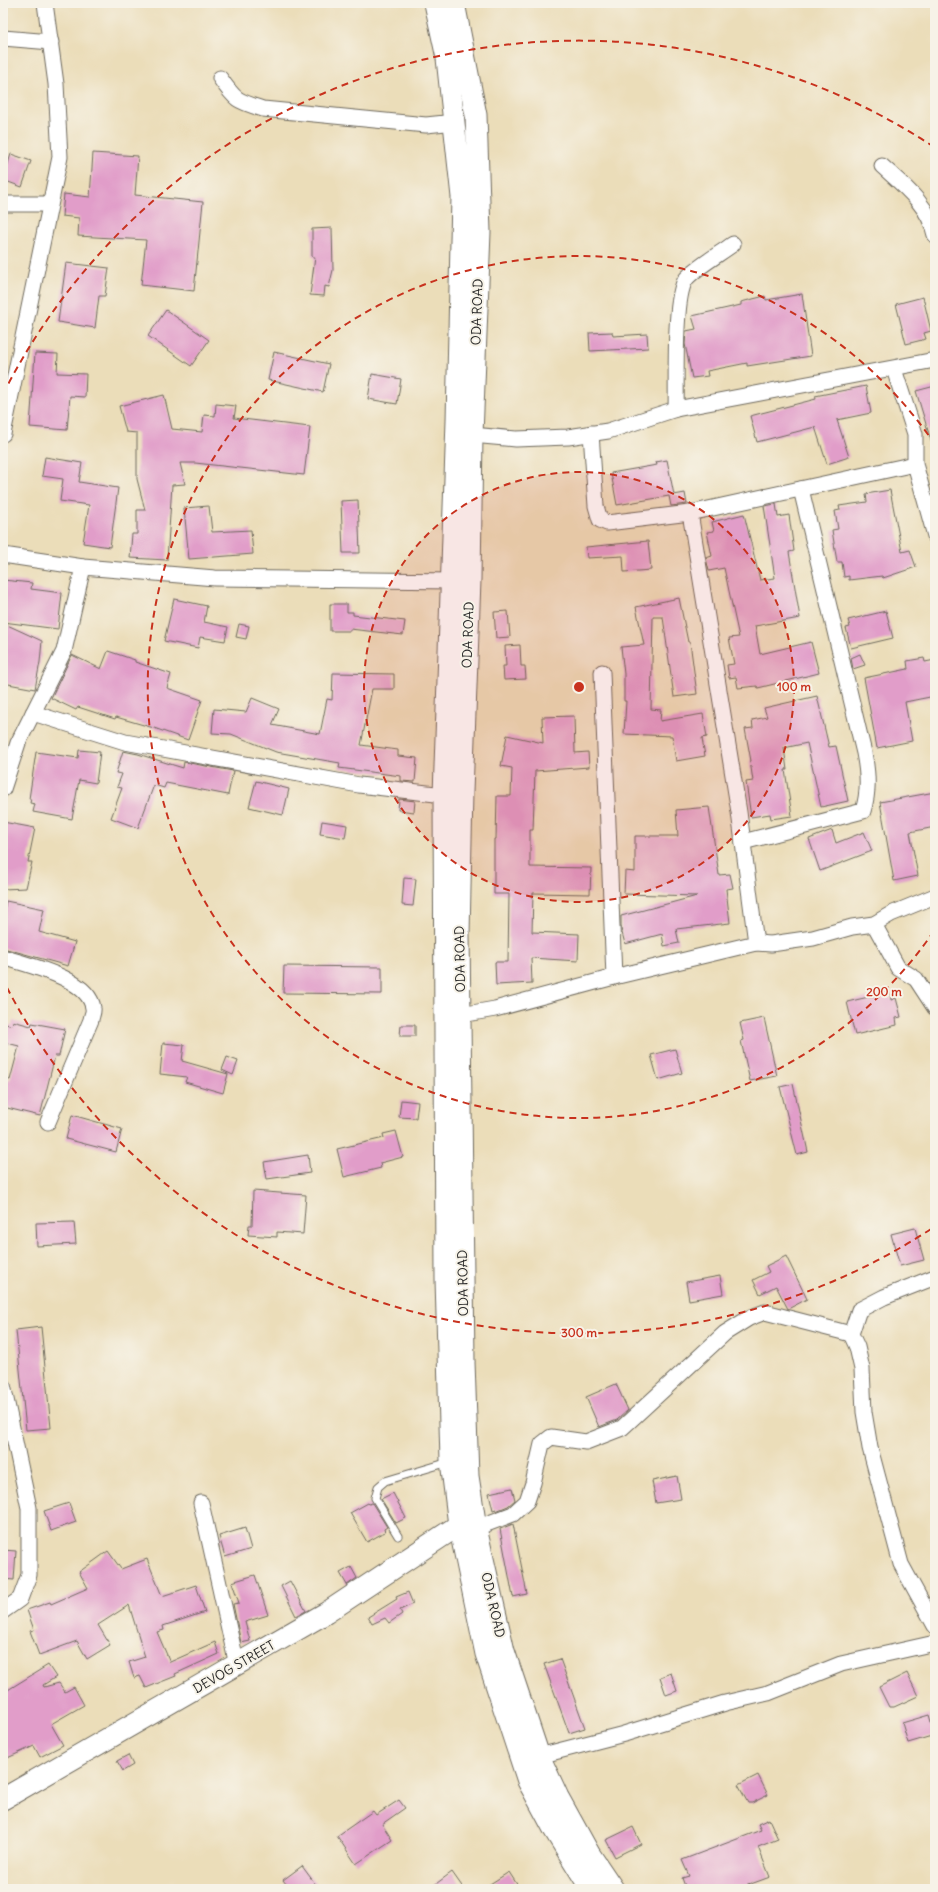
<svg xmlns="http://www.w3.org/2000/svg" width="938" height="1892" viewBox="0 0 938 1892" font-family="Delius,sans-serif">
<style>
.building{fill:#e19dc9}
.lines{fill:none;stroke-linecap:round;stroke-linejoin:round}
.lane-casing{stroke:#6e695d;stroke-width:9}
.street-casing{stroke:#6e695d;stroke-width:17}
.secondary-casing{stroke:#6e695d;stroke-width:23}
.lane{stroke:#fff;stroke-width:7}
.street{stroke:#fff;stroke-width:15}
.secondary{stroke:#fff;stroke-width:21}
.ring{fill:none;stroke:#c8321e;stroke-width:2;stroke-dasharray:7 5}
.labels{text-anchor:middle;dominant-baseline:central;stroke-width:4;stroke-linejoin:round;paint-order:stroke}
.street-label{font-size:13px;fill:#2b2b2b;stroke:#f7f3e8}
.centre{fill:#c8321e;stroke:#f7f3e8;stroke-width:2}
.ring-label{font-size:12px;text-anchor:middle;font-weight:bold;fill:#c8321e;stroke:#f7f3e8;stroke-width:4;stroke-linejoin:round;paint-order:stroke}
</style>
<rect width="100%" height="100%" fill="#f7f3e8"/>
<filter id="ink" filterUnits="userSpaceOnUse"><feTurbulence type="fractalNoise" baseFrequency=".025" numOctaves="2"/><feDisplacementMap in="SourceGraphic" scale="8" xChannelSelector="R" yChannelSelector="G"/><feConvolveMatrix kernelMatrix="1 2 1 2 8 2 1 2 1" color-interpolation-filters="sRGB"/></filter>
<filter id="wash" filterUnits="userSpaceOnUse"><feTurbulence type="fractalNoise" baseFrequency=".012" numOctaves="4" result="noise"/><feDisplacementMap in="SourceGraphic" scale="16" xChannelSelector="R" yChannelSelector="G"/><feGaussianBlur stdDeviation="0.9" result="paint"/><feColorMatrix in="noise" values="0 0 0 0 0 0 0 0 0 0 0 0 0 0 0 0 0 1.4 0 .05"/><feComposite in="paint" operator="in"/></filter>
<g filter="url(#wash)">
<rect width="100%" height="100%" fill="#ebddb9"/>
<g id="blocks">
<g class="building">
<polygon points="93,153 138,156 135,195 203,202 194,291 141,285 146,240 78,236 79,218 62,216 64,194 90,197"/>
<polygon points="11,154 31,161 22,187 3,180"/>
<polygon points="332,228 333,270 329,287 325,286 324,296 310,295 315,257 312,257 312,229"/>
<polygon points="66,263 109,268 105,296 99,296 95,328 58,322"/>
<polygon points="802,294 811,356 747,366 747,363 707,371 708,376 692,378 685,344 686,331 696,329 692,316 741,305 741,302 765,296 766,300"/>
<polygon points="923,297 931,331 924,333 926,339 906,344 896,304"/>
<polygon points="166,310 209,340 191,366 148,336"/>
<polygon points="612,332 613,336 647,334 648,348 590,351 589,333"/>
<polygon points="274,352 329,364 323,392 268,380"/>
<polygon points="35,353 58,354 57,373 86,374 85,397 70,396 67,430 30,427"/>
<polygon points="372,374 401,379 397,404 368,399"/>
<polygon points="866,386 871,413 837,420 849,457 827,464 815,427 757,442 750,416 816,399 815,396"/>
<polygon points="935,386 935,444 932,444 916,391"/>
<polygon points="164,395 172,429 202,432 204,415 215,416 216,404 236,406 234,418 310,427 304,475 195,463 180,463 185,484 172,485 167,560 130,558 132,534 137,534 137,510 145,510 137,479 137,433 126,432 119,406"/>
<polygon points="45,457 82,463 79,482 118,488 110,547 83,543 89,505 60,501 63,479 42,476"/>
<polygon points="667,460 674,495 685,493 687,504 671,506 669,496 617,505 611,473 657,465 656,462"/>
<polygon points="890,490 902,552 910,550 916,567 883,578 882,576 849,580 849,576 844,577 842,562 837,562 832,530 838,529 835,511 840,510 839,506 867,502 866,494"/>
<polygon points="358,500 360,553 343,553 341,501"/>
<polygon points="776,504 778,517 789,515 794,551 789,552 800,618 755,626 760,654 811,642 819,673 758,688 757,686 738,688 736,677 729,678 727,665 734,664 729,638 739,637 724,568 709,571 706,558 712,556 707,532 714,531 712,522 744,514 760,580 775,578 764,506"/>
<polygon points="209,506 212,532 251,530 253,554 189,559 184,508"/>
<polygon points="648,541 651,570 624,572 623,556 587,558 586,547"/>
<polygon points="3,580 32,583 31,589 62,593 58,629 3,622"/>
<polygon points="679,598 688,642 690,642 697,694 674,697 663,617 653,617 651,709 661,710 660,721 703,714 707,737 702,738 705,756 676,761 672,736 624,734 626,701 624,701 624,674 621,647 644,645 636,607"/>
<polygon points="174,599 207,606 204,622 228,627 225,641 200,637 198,648 164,641"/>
<polygon points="330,604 347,604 347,612 353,612 353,615 405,621 403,635 350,629 350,631 330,631"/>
<polygon points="508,611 510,637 496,638 494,612"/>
<polygon points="886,611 893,638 851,648 846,628 850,627 848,620"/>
<polygon points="3,623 42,641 40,662 35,689 3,683"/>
<polygon points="239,624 249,626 246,639 236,637"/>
<polygon points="520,645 521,666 525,666 526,679 504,680 503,666 506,666 505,646"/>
<polygon points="108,651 135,660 135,662 171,674 167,688 202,700 188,740 154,728 116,717 115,719 78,707 76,710 51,698 72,655 101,669"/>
<polygon points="860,654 865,665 853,669 851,658"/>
<polygon points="924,658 925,662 935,660 935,696 905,702 912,741 877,748 864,678 908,669 907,661"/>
<polygon points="333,673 394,674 394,689 372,689 361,745 398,750 398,756 417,758 415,782 401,781 401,776 339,768 340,763 276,752 231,734 212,733 214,709 246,712 252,698 279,709 272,725 320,734 327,699 332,700"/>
<polygon points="817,696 829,747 836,746 848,801 821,807 807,743 784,748 787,770 785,770 792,816 771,819 770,814 751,817 746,782 753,781 750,761 751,761 745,729 753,728 752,720 767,717 764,708"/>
<polygon points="574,716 575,753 588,752 589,767 535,771 533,830 530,830 530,867 591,868 590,894 533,893 532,932 579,934 578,961 531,958 532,983 496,985 495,962 508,962 509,894 494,894 494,839 496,839 497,796 511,796 512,768 501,766 507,735 543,743 542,717"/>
<polygon points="79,750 100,752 96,783 79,780 72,819 33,812 35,804 30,803 31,799 29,799 36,752 78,758"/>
<polygon points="123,751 138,754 183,768 184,762 233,771 228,795 166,783 164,788 154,785 138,828 111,818 122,788 117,787 122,774 116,773"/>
<polygon points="256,781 289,789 283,815 249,807"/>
<polygon points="935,792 935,827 910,832 918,876 894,881 880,802"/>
<polygon points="399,799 415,801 414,812 398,810"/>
<polygon points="709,807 719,875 730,874 733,888 726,889 730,923 676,929 679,943 664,946 662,934 625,944 621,929 621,916 697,896 624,894 625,871 635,872 635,836 678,836 676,810"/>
<polygon points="322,821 347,825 345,838 320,834"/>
<polygon points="3,822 35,828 28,862 32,862 26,888 3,889"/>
<polygon points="832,830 836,843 864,832 872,851 820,871 809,839"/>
<polygon points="404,878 416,879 413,906 402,905"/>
<polygon points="6,901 44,909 39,932 75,942 68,966 3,948 3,916"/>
<polygon points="284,966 382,967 382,994 283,993"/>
<polygon points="890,992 891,1000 896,998 901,1017 896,1018 897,1025 855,1035 847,1002"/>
<polygon points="764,1018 777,1076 750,1081 741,1041 744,1040 740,1023"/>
<polygon points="13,1021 31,1026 32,1023 65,1029 59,1056 55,1056 40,1116 3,1107 3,1078 10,1080 19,1046 3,1042 3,1023 12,1026"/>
<polygon points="401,1025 415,1025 415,1036 400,1036"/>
<polygon points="163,1043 184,1045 182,1061 228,1074 223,1093 185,1082 187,1077 160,1074"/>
<polygon points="675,1049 682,1073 658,1080 651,1055"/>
<polygon points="227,1057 238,1061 233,1075 222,1070"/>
<polygon points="793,1084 808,1152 797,1155 780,1087"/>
<polygon points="401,1100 418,1102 416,1118 399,1117"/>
<polygon points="72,1115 122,1129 116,1152 66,1139"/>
<polygon points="396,1131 403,1157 380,1163 381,1168 344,1177 337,1149 384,1138 383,1134"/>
<polygon points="308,1155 310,1173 267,1179 264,1162"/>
<polygon points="253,1191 306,1195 303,1234 277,1232 277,1237 248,1235 249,1225 252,1225"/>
<polygon points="74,1222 76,1244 37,1246 36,1223"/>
<polygon points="915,1228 924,1260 900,1266 891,1234"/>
<polygon points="786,1256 807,1299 788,1309 776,1286 760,1294 753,1280 769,1272 766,1266"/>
<polygon points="720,1276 723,1294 689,1300 686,1282"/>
<polygon points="41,1327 51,1428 26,1430 16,1330"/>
<polygon points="616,1384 628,1410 617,1420 599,1427 586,1397"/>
<polygon points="677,1476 681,1499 656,1503 652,1481"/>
<polygon points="512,1488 515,1500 508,1506 496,1511 496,1509 493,1510 489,1493"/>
<polygon points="393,1493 406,1518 396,1523 381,1499"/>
<polygon points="69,1503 76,1522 51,1531 44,1511"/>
<polygon points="368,1503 369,1504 372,1503 387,1527 384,1529 385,1532 367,1542 350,1513"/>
<polygon points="513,1524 527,1594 513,1597 500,1529"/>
<polygon points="245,1528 251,1549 225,1557 219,1536"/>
<polygon points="3,1550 16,1551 14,1580 3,1579"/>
<polygon points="108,1551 121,1569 147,1559 162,1596 196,1585 205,1612 163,1626 164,1630 157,1632 170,1662 215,1642 219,1654 175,1674 176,1676 146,1688 140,1676 134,1678 129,1662 145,1657 129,1605 98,1625 110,1645 87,1659 77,1641 39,1655 30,1631 34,1630 27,1610 50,1602 51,1604 88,1588 79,1572"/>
<polygon points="351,1567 357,1578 347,1585 340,1573"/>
<polygon points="255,1575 268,1615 245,1622 250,1641 241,1643 233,1604 239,1603 232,1582"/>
<polygon points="290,1581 306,1611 296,1616 281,1586"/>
<polygon points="408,1592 413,1604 400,1610 402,1614 389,1623 385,1618 372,1624 368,1617 397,1599 396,1597"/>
<polygon points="560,1659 585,1728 569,1733 544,1664"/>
<polygon points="48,1665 56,1677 43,1685 44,1687 59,1683 65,1692 74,1687 84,1705 51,1724 63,1745 40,1757 34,1746 3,1760 3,1693"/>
<polygon points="671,1673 677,1691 666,1695 660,1677"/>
<polygon points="907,1673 918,1696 894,1707 889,1707 879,1687"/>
<polygon points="929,1715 935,1735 908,1743 902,1723"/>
<polygon points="128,1755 133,1765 123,1771 117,1761"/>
<polygon points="758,1775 768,1795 752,1803 748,1803 738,1785"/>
<polygon points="399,1800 405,1808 382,1824 392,1840 356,1864 337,1836 373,1811 376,1815"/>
<polygon points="769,1819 778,1839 758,1847 770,1877 737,1889 686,1889 682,1878 689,1876 682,1860 761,1830 758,1824"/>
<polygon points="633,1827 641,1844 615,1857 606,1840"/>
<polygon points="302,1866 319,1889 290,1889 283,1880"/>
<polygon points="452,1872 464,1889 429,1889"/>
<polygon points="509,1872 520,1889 482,1889"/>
</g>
</g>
</g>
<g filter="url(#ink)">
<use href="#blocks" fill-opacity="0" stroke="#6e695d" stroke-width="1"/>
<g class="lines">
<defs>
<polyline id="lane" points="398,1536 375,1498 378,1487 385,1481 449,1462"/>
<g id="street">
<polyline points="3,38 51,42"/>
<path d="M220,78C236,101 237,101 263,109L426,125L455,122"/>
<path d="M882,166C903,185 929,205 935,235"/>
<polyline points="3,204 50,204"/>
<polyline points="894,369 915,434 915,464 935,536"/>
<path d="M676,409C677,383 673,298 686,279C694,269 721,253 733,244"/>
<polyline points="591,433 596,506 600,520 607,523 690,513 915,464"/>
<polyline points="3,434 60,157 56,84 45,3"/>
<polyline points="472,435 516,439 568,437 608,431 676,409 935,360"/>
<polyline points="3,555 83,567 215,578 452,581"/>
<polyline points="602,672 614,977"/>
<polyline points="33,713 125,742 359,785 444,795"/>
<polyline points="3,789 18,743 64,651 83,567"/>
<path d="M743,842L863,811C869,791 868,774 864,753L801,489"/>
<polyline points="874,924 898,968 916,979 935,1008"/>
<polyline points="756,943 771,944 813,938 852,927 874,924 891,914 935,896"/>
<path d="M3,957C27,965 89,978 93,1008C94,1012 91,1017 91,1020L48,1122"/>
<polyline points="461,1015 495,1009 614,977 756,943 739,812 690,513"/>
<polyline points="935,1277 884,1297 859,1310 851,1334 857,1347 862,1369 864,1412 870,1448 901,1564 935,1626"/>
<polyline points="3,1385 29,1508 29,1575 20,1599 3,1611"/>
<polyline points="201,1503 237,1665"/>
<polyline points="476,1528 513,1514 527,1501 533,1483 542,1444 551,1437 586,1442 622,1428 725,1333 749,1318 765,1312 851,1334"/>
<polyline points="539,1756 624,1734 725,1703 768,1693 841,1664 935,1643"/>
</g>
<g id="secondary">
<polyline points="435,3 447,58 462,197 457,421 444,795 446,1279 451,1461 459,1525 486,1654 528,1781 555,1831 591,1889"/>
<polyline points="454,3 476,115 480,232 472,435 470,580 462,792 459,935 464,1362 468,1476 476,1528 504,1651 539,1756 558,1797 590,1855 613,1889"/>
<polyline points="3,1799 326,1613 459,1525"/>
</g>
</defs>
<use href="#lane" class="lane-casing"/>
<use href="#street" class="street-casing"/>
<use href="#secondary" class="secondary-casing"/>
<use href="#lane" class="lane"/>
<use href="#street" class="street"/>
<use href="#secondary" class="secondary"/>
</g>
</g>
<circle cx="579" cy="687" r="215" fill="#c8321e" fill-opacity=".12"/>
<g class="ring">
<circle cx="579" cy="687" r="215"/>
<path d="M934 931A431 431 0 1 1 934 443"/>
<path d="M931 1229A646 646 0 0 1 3 980M3 394A646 646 0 0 1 931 145"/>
</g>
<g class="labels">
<g class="street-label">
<text transform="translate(477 312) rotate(-88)">ODA ROAD</text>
<text transform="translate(468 635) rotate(-88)">ODA ROAD</text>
<text transform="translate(460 959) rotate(-91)">ODA ROAD</text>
<text transform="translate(463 1283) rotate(-91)">ODA ROAD</text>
<text transform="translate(493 1605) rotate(77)">ODA ROAD</text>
<text transform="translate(234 1667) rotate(-30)">DEVOG STREET</text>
</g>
</g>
<circle cx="579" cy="687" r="6" class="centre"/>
<g class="ring-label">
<text x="794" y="691">100 m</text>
<text x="884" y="996">200 m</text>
<text x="579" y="1337">300 m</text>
</g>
<rect width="938" height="1892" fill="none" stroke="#f7f3e8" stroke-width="16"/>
</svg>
